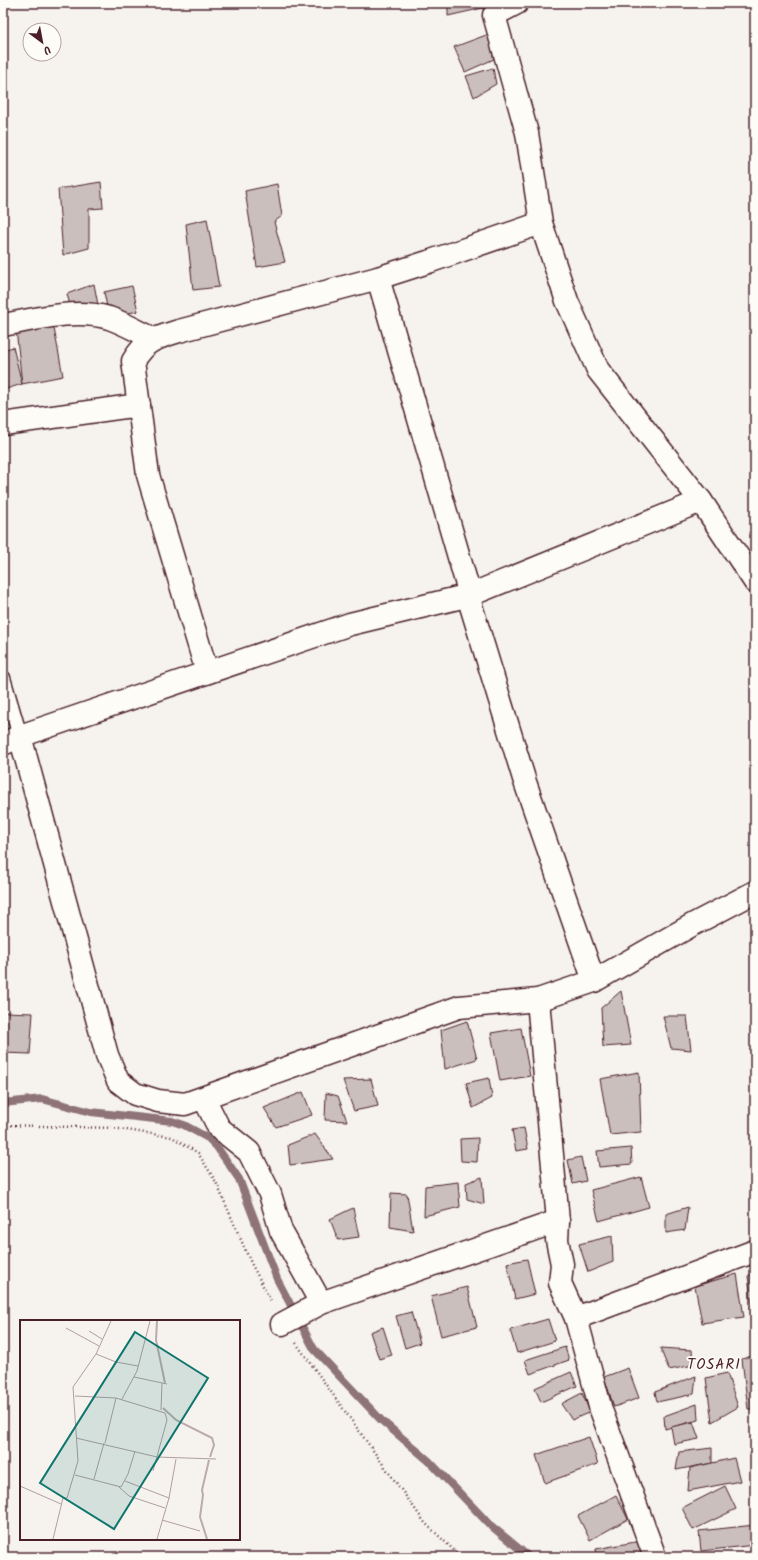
<svg xmlns="http://www.w3.org/2000/svg" width="758" height="1560" viewBox="0 0 758 1560" font-family="Kalam,sans-serif">
<style>
.lines{fill:none;stroke-linecap:round;stroke-linejoin:round}
.stream{stroke:#8e7378;stroke-width:8}
.building{fill:#cbbfbe;stroke:#4a1f2b}
.lane-casing{stroke:#4a1f2b;stroke-width:17}
.street-casing{stroke:#4a1f2b;stroke-width:25}
.path{stroke:#4a1f2b;stroke-width:2.5;stroke-dasharray:1 3;stroke-linecap:butt}
.lane{stroke:#fdfcf7;stroke-width:14}
.street{stroke:#fdfcf7;stroke-width:22}
.labels{text-anchor:middle;dominant-baseline:central;stroke-width:3.5;stroke-linejoin:round;paint-order:stroke}
.quarter-label{font-size:15px;letter-spacing:1px;fill:#4a1f2b;stroke:#fdfcf7}
.inset-river{fill:none;stroke:#bbabac;stroke-width:2}
.inset-road{fill:none;stroke:#b19ea1;stroke-width:1}
.view{fill:#0f766e;fill-opacity:0.15;stroke:#0f766e;stroke-width:2}
.inset-edge{fill:none;stroke:#4a1f2b;stroke-width:2}
</style>
<rect width="100%" height="100%" fill="#f6f3ef"/>
<filter id="ink" filterUnits="userSpaceOnUse"><feTurbulence type="fractalNoise" baseFrequency=".025" numOctaves="2"/><feDisplacementMap in="SourceGraphic" scale="8" xChannelSelector="R" yChannelSelector="G"/><feConvolveMatrix kernelMatrix="1 2 1 2 8 2 1 2 1" color-interpolation-filters="sRGB"/></filter>
<g filter="url(#ink)">
<g class="lines">
<polyline class="stream" points="3,1103 42,1099 91,1112 172,1121 184,1125 208,1138 217,1147 239,1179 277,1279 314,1349 381,1420 429,1461 489,1524 529,1557"/>
</g>
<g class="building">
<polygon points="448,3 505,3 448,16"/>
<polygon points="489,34 494,59 465,72 454,47"/>
<polygon points="493,68 496,84 474,97 466,76"/>
<polygon points="101,182 103,208 89,209 89,248 63,255 58,189"/>
<polygon points="277,184 282,216 274,222 285,262 257,267 245,191"/>
<polygon points="207,219 219,287 193,290 186,224"/>
<polygon points="94,284 99,310 71,309 67,294"/>
<polygon points="132,286 138,311 109,317 104,292"/>
<polygon points="53,323 63,376 22,384 16,329"/>
<polygon points="13,347 22,384 3,390 3,350"/>
<polygon points="621,991 631,1045 603,1047 601,1008"/>
<polygon points="3,1012 33,1013 30,1054 3,1053"/>
<polygon points="663,1016 687,1016 691,1050 671,1048"/>
<polygon points="467,1021 477,1059 445,1069 441,1030"/>
<polygon points="521,1028 530,1076 500,1081 491,1033"/>
<polygon points="639,1072 641,1132 610,1135 600,1079"/>
<polygon points="489,1078 492,1098 473,1108 466,1083"/>
<polygon points="371,1079 378,1106 354,1111 343,1080"/>
<polygon points="303,1092 312,1115 276,1127 264,1108"/>
<polygon points="326,1093 338,1096 347,1121 325,1120"/>
<polygon points="524,1128 528,1149 516,1151 512,1130"/>
<polygon points="315,1134 333,1159 290,1165 288,1145"/>
<polygon points="478,1138 477,1162 461,1161 460,1139"/>
<polygon points="631,1148 632,1164 599,1167 597,1151"/>
<polygon points="581,1157 586,1181 573,1184 568,1160"/>
<polygon points="482,1177 484,1204 467,1199 466,1183"/>
<polygon points="641,1177 649,1207 599,1221 591,1190"/>
<polygon points="458,1182 460,1207 424,1216 425,1186"/>
<polygon points="391,1193 407,1194 413,1231 390,1227"/>
<polygon points="688,1207 685,1230 666,1233 666,1214"/>
<polygon points="353,1208 359,1237 338,1240 330,1219"/>
<polygon points="612,1236 613,1262 588,1272 579,1244"/>
<polygon points="527,1259 535,1294 515,1299 507,1263"/>
<polygon points="755,1272 755,1328 748,1276"/>
<polygon points="737,1274 744,1317 702,1323 695,1286"/>
<polygon points="467,1287 477,1327 441,1336 431,1296"/>
<polygon points="411,1312 420,1343 405,1348 396,1316"/>
<polygon points="548,1319 555,1341 517,1353 510,1330"/>
<polygon points="383,1327 392,1355 379,1359 370,1332"/>
<polygon points="565,1347 569,1360 530,1374 525,1360"/>
<polygon points="660,1348 692,1350 693,1365 669,1370"/>
<polygon points="755,1355 755,1409 748,1409 742,1359"/>
<polygon points="628,1368 639,1398 614,1407 604,1377"/>
<polygon points="571,1372 577,1386 541,1402 535,1388"/>
<polygon points="727,1373 738,1407 712,1422 706,1378"/>
<polygon points="696,1376 694,1394 657,1402 655,1392"/>
<polygon points="582,1393 590,1412 572,1420 561,1404"/>
<polygon points="697,1404 698,1420 665,1429 664,1416"/>
<polygon points="693,1422 699,1439 674,1444 671,1427"/>
<polygon points="589,1437 598,1464 545,1483 536,1455"/>
<polygon points="712,1448 712,1463 676,1470 679,1452"/>
<polygon points="734,1458 740,1481 688,1491 690,1468"/>
<polygon points="725,1486 736,1509 693,1530 682,1508"/>
<polygon points="616,1495 628,1519 590,1540 578,1516"/>
<polygon points="755,1525 755,1545 701,1551 699,1531"/>
<polygon points="641,1541 644,1557 597,1557 596,1549"/>
</g>
<g class="lines">
<defs>
<polyline id="lane" points="3,678 20,736"/>
<g id="street">
<polyline points="517,3 494,15 527,133 541,223 567,301 598,370 701,501 755,582"/>
<polyline points="378,278 470,595"/>
<path d="M3,325C36,319 76,308 109,318C124,323 139,332 154,339"/>
<polyline points="3,424 139,405"/>
<polyline points="468,596 525,782 594,981"/>
<path d="M207,672L148,475L133,361C145,340 157,338 179,331L378,278L428,262L541,223"/>
<polyline points="20,736 107,1055 118,1081 135,1094 158,1101 185,1104 459,1007 538,1000 594,981 692,925 755,892"/>
<polyline points="3,744 20,736 350,624 470,595 701,501"/>
<polyline points="538,1000 558,1221 557,1240 562,1264 560,1283 576,1318 601,1410 655,1557"/>
<polyline points="204,1098 219,1128 249,1152 270,1194 281,1231 321,1303"/>
<polyline points="576,1318 755,1251"/>
<polyline points="282,1324 321,1303 558,1221"/>
</g>
</defs>
<use href="#lane" class="lane-casing"/>
<use href="#street" class="street-casing"/>
<g class="path">
<polyline points="3,1125 113,1128 172,1137 198,1153 216,1182 251,1263 272,1303"/>
<polyline points="296,1343 425,1523 461,1557"/>
</g>
<use href="#lane" class="lane"/>
<use href="#street" class="street"/>
</g>
</g>
<g class="labels">
<g class="quarter-label">
<text x="714" y="1365">TOSARI</text>
</g>
</g>
<g transform="translate(20 1320)">
<rect width="220" height="220" fill="#f6f3ef"/>
<path class="inset-river" d="M137,1L136,20L145,63M143,88L156,100L192,118L194,125L190,137M187,219L180,197L183,175L182,170L189,140"/>
<path class="inset-road" d="M46,8L79,26M69,11L82,19M76,34L96,42L118,46M114,57L147,64M55,76L96,78L145,93L147,100L133,151M102,79L117,51L130,1M141,90L142,63M56,118L137,137L196,139M85,123L96,78M55,155L101,167L108,154L115,131M74,159L84,123M105,161L149,178M0,166L41,184M99,167L109,176L145,188M142,200L180,211M33,219L43,178H47L58,141L53,67L76,34L91,1M137,219L149,178L156,139"/>
<path class="view" d="M115,12L188,58L94,209L20,163Z"/>
<rect width="220" height="220" class="inset-edge"/>
</g>
<rect width="758" height="1560" fill="none" stroke="#fdfcf7" stroke-width="16"/>
<rect x="8" y="8" width="742" height="1544" fill="none" stroke="#4a1f2b" stroke-width="1.5" filter="url(#ink)"/>
<g transform="translate(42 42) rotate(148)"><circle r="19" fill="#fdfcf7" stroke="#b5a4a5"/>
<path d="M0-3L7 15L0 10L-7 15Z" fill="#4a1f2b"/>
<text y="-6" font-size="11" font-weight="bold" text-anchor="middle" fill="#4a1f2b">U</text>
</g>
</svg>
